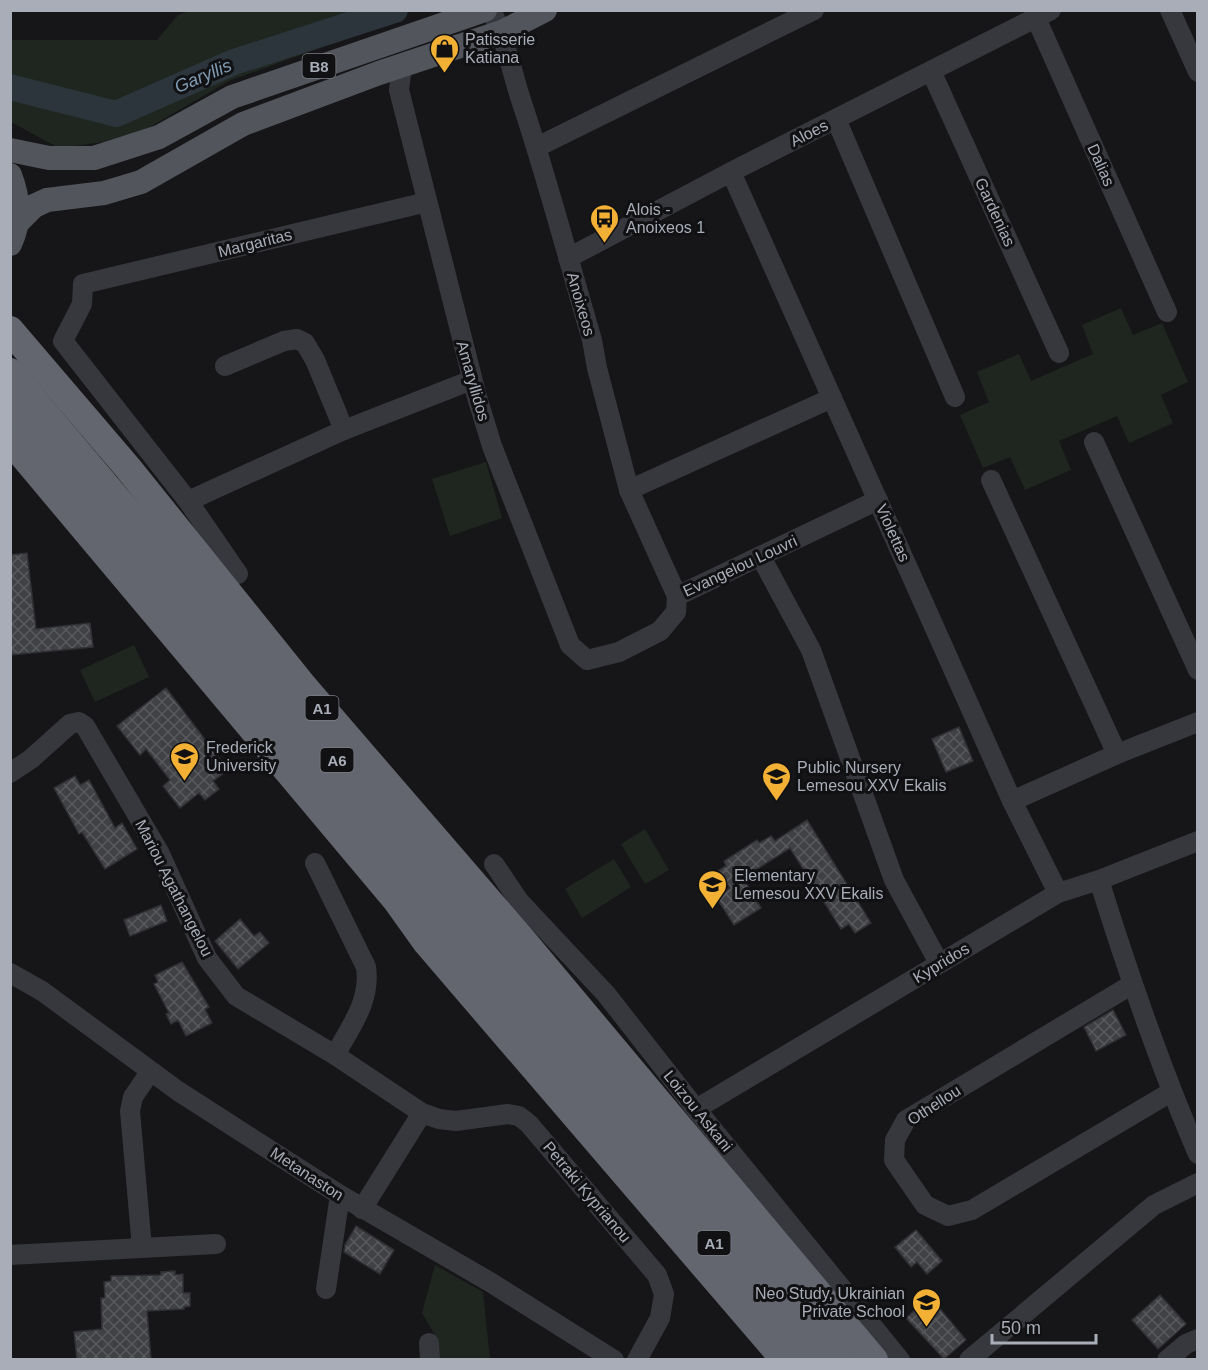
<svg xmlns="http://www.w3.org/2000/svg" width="1208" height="1370" viewBox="0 0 1208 1370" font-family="Arial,sans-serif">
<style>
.green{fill:#1e261f}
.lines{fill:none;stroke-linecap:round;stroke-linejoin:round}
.river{stroke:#2c353c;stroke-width:26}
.building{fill:url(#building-cross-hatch);stroke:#303034;stroke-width:1.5}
.minor{stroke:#37383d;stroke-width:20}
.major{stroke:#53555c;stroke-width:24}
.highway{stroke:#63666e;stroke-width:28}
.labels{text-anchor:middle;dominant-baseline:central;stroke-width:6;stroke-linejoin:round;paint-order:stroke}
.shield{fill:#111113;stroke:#7b7e86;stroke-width:1.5}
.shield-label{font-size:15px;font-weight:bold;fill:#a8adb8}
.poi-label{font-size:16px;fill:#a8adb8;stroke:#111113;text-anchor:start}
.street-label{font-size:16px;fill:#a8adb8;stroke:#111113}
.water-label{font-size:18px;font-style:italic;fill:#7f9bb3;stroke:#111113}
</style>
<defs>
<pattern id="building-cross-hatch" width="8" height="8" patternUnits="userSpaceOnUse" patternTransform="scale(1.5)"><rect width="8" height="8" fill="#404145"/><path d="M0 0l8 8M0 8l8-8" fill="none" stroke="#595a5e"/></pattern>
</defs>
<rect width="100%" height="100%" fill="#161618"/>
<g class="green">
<polygon points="190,11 410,11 339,41 229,81 143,131 103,142 59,148 11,122 10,40 157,40 178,15"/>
<polygon points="1121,308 1133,335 1162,323 1188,382 1161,395 1173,423 1129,443 1117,416 1059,441 1071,470 1025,490 1010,457 983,468 960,415 989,402 977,372 1019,354 1031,381 1093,354 1082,325"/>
<polygon points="486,462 502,518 450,536 432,479"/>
<polygon points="134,645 149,677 95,702 80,670"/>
<polygon points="645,829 669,870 645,884 621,844"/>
<polygon points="614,859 631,887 582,918 565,889"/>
<polygon points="435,1265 483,1292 490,1359 436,1359 435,1335 422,1313"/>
</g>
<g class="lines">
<polyline class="river" points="10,87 116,114 234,62 395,10"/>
</g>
<g class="building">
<polygon points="27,553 36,629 90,623 93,647 10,655 10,555"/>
<polygon points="166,688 228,770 213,781 219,789 205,800 199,793 180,808 163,786 170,780 146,749 140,755 117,726"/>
<polygon points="959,727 973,761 946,772 932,739"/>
<polygon points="75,776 80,785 89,780 115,828 122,823 137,849 105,869 82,832 79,834 54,788"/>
<polygon points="807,820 871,923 855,933 849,924 841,929 790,848 743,878 761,908 734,925 716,897 730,888 718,871 726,866 724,861 757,840 759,843 771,836 775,841"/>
<polygon points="161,905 167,921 130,936 124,920"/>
<polygon points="240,919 254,936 260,932 269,943 238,969 215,941"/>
<polygon points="182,962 209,1007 205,1009 212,1023 186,1036 178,1020 171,1024 166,1014 169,1013 154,984 158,982 155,975"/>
<polygon points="1113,1010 1126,1035 1096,1051 1084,1027"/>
<polygon points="356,1226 394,1250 380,1274 344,1252 345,1245"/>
<polygon points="916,1230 942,1261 927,1274 917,1262 911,1267 895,1247"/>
<polygon points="175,1271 175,1275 183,1274 183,1293 190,1293 190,1306 184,1307 184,1309 147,1311 151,1359 77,1359 74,1332 102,1329 101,1298 105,1298 104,1282 111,1281 111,1276 161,1275 161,1272"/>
<polygon points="1160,1295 1186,1324 1158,1349 1132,1320"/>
<polygon points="924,1302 930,1309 936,1304 966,1340 944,1359 906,1318"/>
</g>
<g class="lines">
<g class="minor">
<path d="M491,10C505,38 511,68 520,97C547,177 568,259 592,340L597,368L629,490L677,596"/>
<polyline points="1170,10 1198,72"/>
<polyline points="1036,18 1167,312"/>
<polyline points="402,66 399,90 477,397 492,446 570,645 587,660 619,652 660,631 676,612 677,596 878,500"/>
<polyline points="931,71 1059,353"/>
<polyline points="836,119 955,397"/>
<polyline points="537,147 814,10"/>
<polyline points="731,172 1012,801 1058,893"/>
<polyline points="568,258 731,172 1051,10"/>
<polyline points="225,366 284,341 297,339 305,343 315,360 344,430"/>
<polyline points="1094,442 1198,670"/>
<polyline points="991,480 1117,754"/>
<polyline points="629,490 832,398"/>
<polyline points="188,501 344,430 472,380"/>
<polyline points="761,557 811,650 894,880 939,963"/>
<polyline points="238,574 188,501 63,341 82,304 83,284 427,202"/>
<polyline points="10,773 31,759 70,724 79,722 85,726 159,852 207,958 236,996 335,1055 422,1113 439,1119 456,1121 508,1114 519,1116 529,1124 657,1275 664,1294 660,1318 637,1360"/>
<polyline points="1012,801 1117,754 1198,722"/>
<path d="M315,863L366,967C371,1001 351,1026 335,1055"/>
<polyline points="494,864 519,901 606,994 696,1109 900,1360"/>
<path d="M1099,880C1128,973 1159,1064 1198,1154"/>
<polyline points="10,973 42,991 178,1091 340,1195 490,1282 614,1360"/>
<polyline points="1131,985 906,1120 895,1140 894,1160 925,1205 948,1216 972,1210 1171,1092"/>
<polyline points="696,1109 1058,893 1099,880 1198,841"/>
<polyline points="362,1209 422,1113"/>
<polyline points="142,1248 130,1111 133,1097 150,1072"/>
<polyline points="10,1255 216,1244"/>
<polyline points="326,1289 340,1195"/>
<polyline points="429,1343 430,1360"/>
<polyline points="969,1360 1154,1205 1198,1183"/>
<polyline points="1167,1360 1186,1344 1198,1339"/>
</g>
<g class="major">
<polyline points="10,150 49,158 94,158 159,137 232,97 485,10"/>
<path d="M10,175C19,198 21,221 10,244"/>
<polyline points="18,222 34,206 47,200 104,193 141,182 243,124 379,73 502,32 545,10"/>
</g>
<g class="highway">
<polyline points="10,330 128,468 304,687 524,942 874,1360"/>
<polyline points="10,372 842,1360"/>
<polyline points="10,404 615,1127 813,1360"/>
<polyline points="10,440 397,901 427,943 785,1360"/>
</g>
</g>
<defs>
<symbol id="shop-pin" viewBox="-11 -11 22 30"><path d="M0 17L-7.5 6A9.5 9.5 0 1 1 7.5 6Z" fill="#f2b134" stroke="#111113"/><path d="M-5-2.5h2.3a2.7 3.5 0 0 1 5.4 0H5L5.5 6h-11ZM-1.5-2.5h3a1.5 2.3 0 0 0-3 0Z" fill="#111"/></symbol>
<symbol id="bus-pin" viewBox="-11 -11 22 30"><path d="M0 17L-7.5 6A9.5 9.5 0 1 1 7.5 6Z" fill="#f2b134" stroke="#111113"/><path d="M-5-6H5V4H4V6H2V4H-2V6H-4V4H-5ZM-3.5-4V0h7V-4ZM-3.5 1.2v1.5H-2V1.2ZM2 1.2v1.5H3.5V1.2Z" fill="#111"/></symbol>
<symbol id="university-pin" viewBox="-11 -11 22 30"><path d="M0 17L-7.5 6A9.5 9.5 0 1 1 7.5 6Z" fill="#f2b134" stroke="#111113"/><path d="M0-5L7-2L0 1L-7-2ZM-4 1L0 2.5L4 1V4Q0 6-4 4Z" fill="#111"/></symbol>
<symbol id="school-pin" viewBox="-11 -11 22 30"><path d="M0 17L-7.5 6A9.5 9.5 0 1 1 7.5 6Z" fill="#f2b134" stroke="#111113"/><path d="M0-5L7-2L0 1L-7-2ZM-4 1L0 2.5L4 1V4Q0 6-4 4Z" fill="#111"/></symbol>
</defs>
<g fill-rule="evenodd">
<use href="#shop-pin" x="428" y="32" width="33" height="45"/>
<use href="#bus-pin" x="588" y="202" width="33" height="45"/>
<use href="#university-pin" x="168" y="740" width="33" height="45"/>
<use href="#school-pin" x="760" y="760" width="33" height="45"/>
<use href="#school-pin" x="696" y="868" width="33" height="45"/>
<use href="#school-pin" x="910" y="1286" width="33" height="45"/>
</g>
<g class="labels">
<g class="shield">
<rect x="302.5" y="54" width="33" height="24" rx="4.5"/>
<rect x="305.5" y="696" width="33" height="24" rx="4.5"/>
<rect x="320.5" y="748" width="33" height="24" rx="4.5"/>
<rect x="697.5" y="1231" width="33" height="24" rx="4.5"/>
</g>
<g class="shield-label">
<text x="319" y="66">B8</text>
<text x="322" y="708">A1</text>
<text x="337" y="760">A6</text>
<text x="714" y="1243">A1</text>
</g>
<g class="poi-label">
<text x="465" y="39">Patisserie<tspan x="465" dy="18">Katiana</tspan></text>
<text x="626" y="209">Alois -<tspan x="626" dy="18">Anoixeos 1</tspan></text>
<text x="206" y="747">Frederick<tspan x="206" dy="18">University</tspan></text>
<text x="797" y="767">Public Nursery<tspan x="797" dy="18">Lemesou XXV Ekalis</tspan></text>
<text x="734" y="875">Elementary<tspan x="734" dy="18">Lemesou XXV Ekalis</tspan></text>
<text x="905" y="1293" text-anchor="end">Neo Study, Ukrainian<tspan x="905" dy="18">Private School</tspan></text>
</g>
<g class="street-label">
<text transform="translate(809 133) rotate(-27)">Aloes</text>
<text transform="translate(1101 165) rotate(66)">Dalias</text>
<text transform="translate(995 212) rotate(65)">Gardenias</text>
<text transform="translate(255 243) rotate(-14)">Margaritas</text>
<text transform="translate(581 304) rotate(74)">Anoixeos</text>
<text transform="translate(473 381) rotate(74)">Amaryllidos</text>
<text transform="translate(893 533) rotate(66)">Violettas</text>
<text transform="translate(740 566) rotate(-25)">Evangelou Louvri</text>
<text transform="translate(174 888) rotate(63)">Mariou Agathangelou</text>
<text transform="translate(941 963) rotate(-31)">Kypridos</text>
<text transform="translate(934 1105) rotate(-33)">Othellou</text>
<text transform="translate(698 1111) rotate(51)">Loizou Askani</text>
<text transform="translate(307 1174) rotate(33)">Metanaston</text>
<text transform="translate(587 1192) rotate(50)">Petraki Kyprianou</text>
</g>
<g class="water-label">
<text transform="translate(203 76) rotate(-23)">Garyllis</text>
</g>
</g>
<rect width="1208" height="1370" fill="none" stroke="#a8adb8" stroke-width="24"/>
<path d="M992 1334v9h104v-9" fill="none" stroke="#a8adb8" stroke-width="3"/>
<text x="1001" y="1334" font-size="18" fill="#a8adb8" stroke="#111113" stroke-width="4.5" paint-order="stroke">50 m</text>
</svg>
